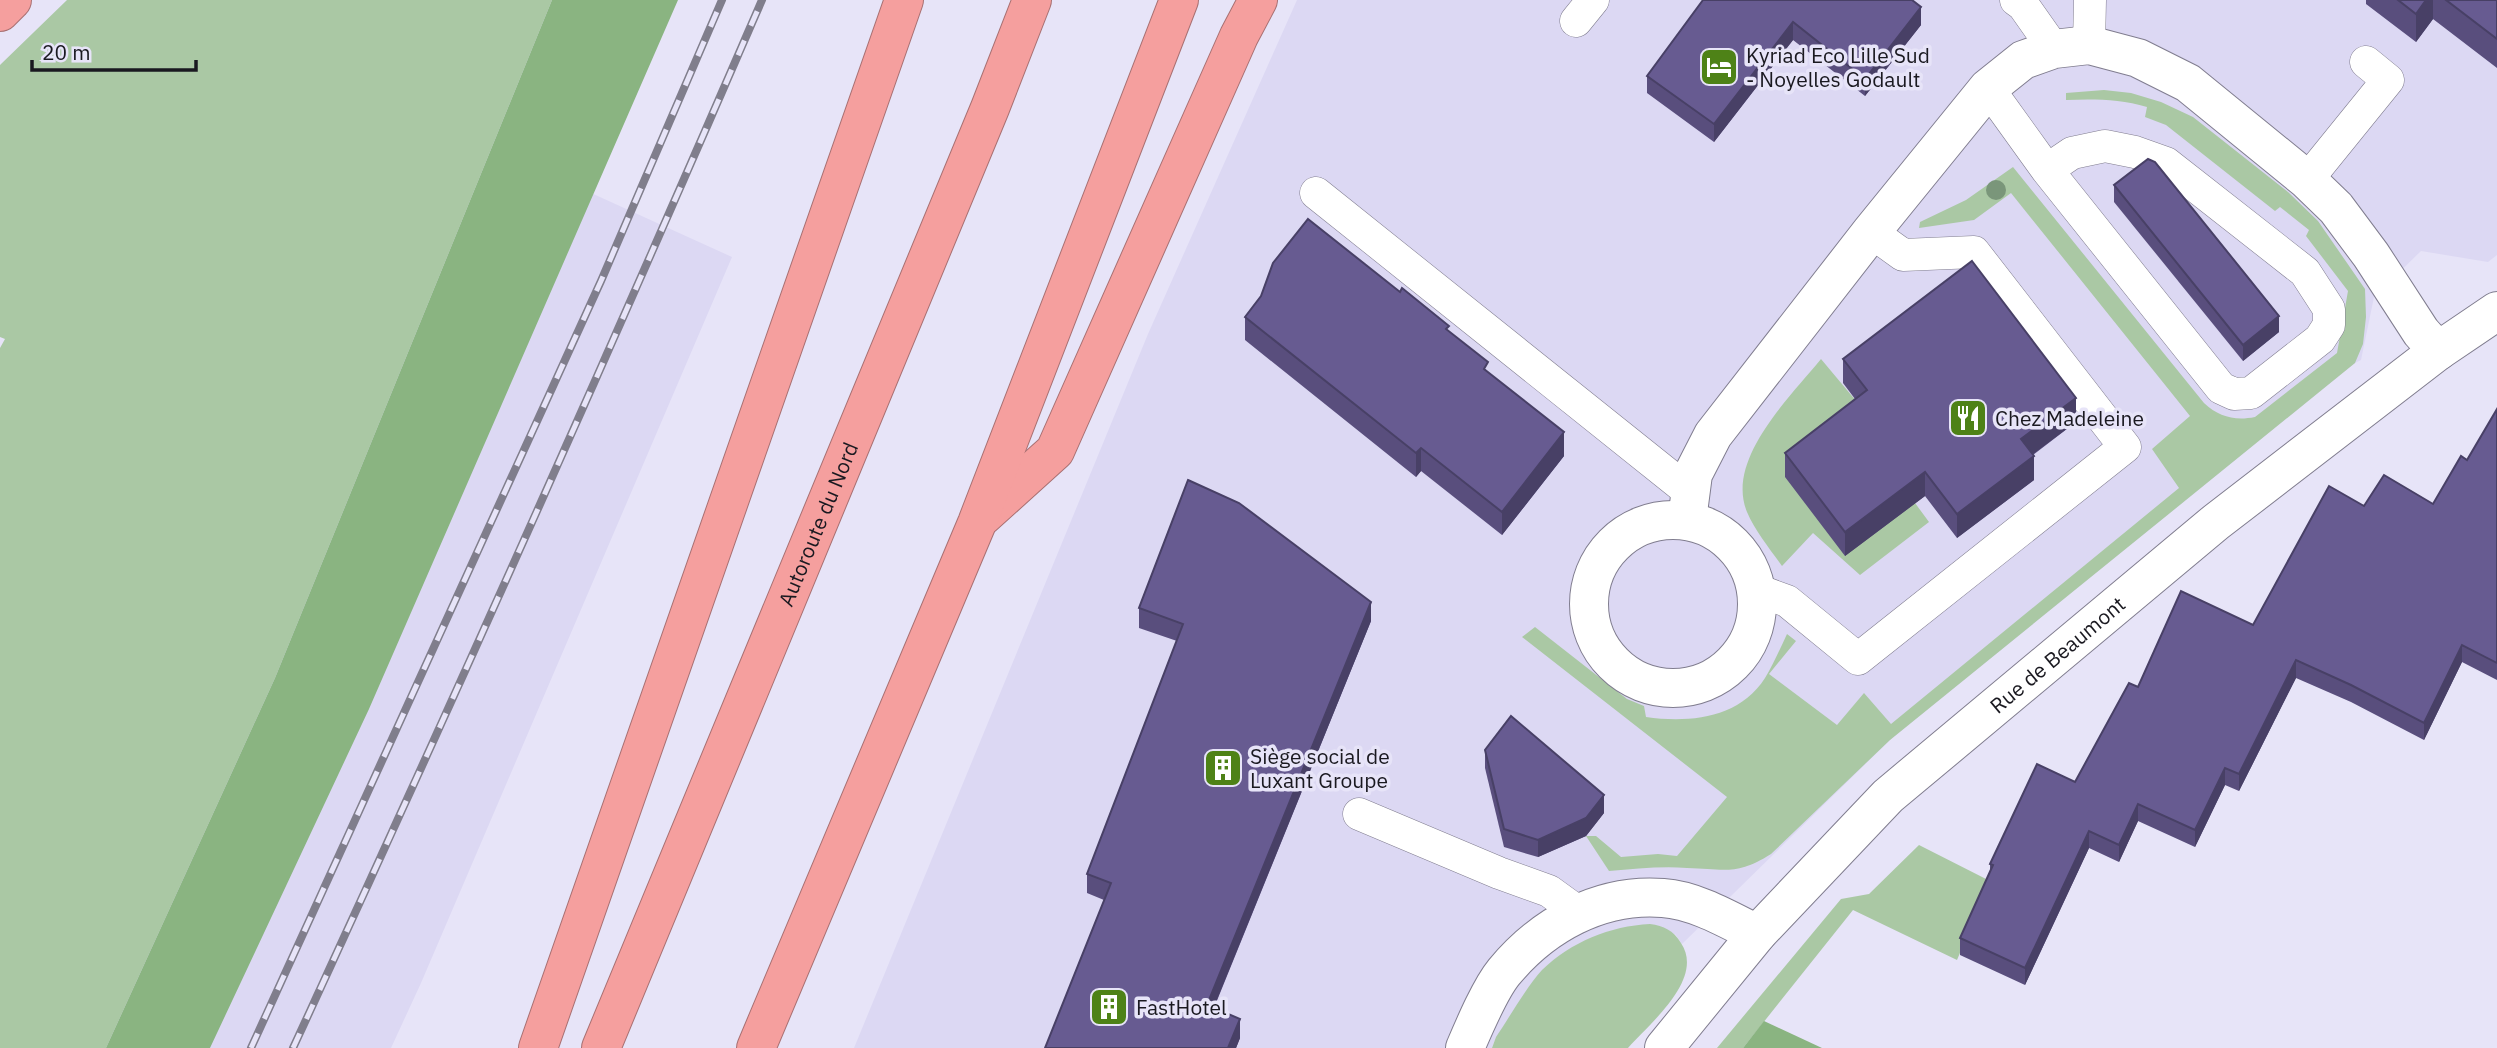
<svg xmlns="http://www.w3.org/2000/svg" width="2497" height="1048" viewBox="0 0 2497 1048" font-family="'IBM Plex Sans',sans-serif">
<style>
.built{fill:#dcd8f3}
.green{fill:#aac8a4}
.forest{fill:#8ab481}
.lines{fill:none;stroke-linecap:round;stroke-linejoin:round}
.lane-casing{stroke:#807d8f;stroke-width:33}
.street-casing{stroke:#807d8f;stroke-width:40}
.secondary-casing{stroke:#807d8f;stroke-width:40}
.highway-casing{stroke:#a87072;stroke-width:40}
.lane{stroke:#fff;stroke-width:32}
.street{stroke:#fff;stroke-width:38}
.secondary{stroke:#fff;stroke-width:38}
.highway{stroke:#f59f9e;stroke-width:38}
.rail-casing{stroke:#807e8c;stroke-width:8}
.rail{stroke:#e7e4f8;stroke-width:5;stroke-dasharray:16;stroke-linecap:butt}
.tree{fill:#7a967a}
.wall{fill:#594e7d}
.shaded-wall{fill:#484066}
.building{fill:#675b91;stroke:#484066;stroke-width:2}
.labels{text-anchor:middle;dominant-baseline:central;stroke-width:7;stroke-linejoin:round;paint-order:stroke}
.poi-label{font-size:21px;fill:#1a1920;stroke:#e7e4f8;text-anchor:start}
.street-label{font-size:21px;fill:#1a1920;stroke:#e7e4f8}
</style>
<rect width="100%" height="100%" fill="#e7e4f8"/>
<g class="built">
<polygon points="1297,0 2497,0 2497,255 2488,262 2421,251 2374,297 2361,360 2355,363 1890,740 1682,944 1675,934 1496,1037 1492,1048 854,1048 1148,334"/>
<polygon points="492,148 732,257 421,983 391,1048 106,1048 275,678"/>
</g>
<g class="green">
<polygon points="67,0 552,0 275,678 106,1048 0,1048 0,348 5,339 0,337 0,65"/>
<path d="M2104,90L2131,93L2161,102L2193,117L2288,192L2318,221L2365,289L2366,317L2363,344L2355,363L1890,740L1771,854C1736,876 1725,869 1687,868C1661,866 1635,869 1609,871L1586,836H1596L1621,857L1658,854L1677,856L1727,797L1522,637L1535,627L1627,699L1644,706L1646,717C1688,723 1739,719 1765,678C1773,665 1780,649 1787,634L1796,641L1769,674L1837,725L1864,693L1891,724L2179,488L2152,449L2190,416L2011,193L1974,220L1919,228L1920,222L1966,200L2013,167L2204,403C2219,417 2235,421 2255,417L2337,353L2348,291L2306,236L2309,230L2280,207L2275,211L2166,125L2145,117L2147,107C2120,99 2094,99 2066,100V93Z"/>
<path d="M1821,359L1867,414L1915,503L1929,522L1860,575L1813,533L1782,566C1770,549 1755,531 1747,512C1725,459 1791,396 1821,359Z"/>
<polygon points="1919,845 1990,881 1957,960 1853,910 1743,1048 1717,1048 1841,899 1869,894"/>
<path d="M1650,924C1664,926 1673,930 1681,943C1705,979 1650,1023 1628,1048H1492L1496,1037C1509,1018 1527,986 1542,970C1571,942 1610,926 1650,924Z"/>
</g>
<g class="forest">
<polygon points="552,0 678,0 369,709 210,1048 106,1048 275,678"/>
<polygon points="1764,1021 1822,1048 1743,1048"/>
</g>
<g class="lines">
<defs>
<g id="lane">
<polyline points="2016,0 2023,5 2054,49"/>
<polyline points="1576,21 1593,0"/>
<polyline points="2089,45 2090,0"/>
<polyline points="1988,88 2047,170 2221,388 2234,394 2251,393 2320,339 2329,325 2329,309 2305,272 2166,163 2135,152 2105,146 2072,153 2047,170"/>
<polyline points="2307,180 2388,80 2366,62"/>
<polyline points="1316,193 1691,493"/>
<polyline points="1757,590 1787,601 1858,659 2125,447 1974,252 1903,255 1871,232"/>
<polyline points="1359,814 1499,873 1549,891 1578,912"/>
</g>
<g id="street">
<circle cx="1673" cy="604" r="84"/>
<polyline points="1687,520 1693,474 1713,435 1871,232 1988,88 2023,60 2054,49 2089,45 2138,58 2188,83 2307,180 2336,208 2371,255 2421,332 2438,351"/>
<path d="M1465,1048C1474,1027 1490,989 1504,972C1543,925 1600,893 1663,898C1695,900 1729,920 1757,934"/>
</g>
<g id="secondary">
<path id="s1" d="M1664,1048L1757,934L1888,796L2216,522L2438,351L2497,311"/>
</g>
<g id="highway">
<polyline points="0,12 12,0"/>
<polyline points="983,516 1055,451 1239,36 1258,0"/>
<polyline points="538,1048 904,0"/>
<path id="s2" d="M601,1048L990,108L1032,0"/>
<polyline points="756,1048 977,523 1179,0"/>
</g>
</defs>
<use href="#lane" class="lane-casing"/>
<use href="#street" class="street-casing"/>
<use href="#secondary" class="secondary-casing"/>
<use href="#highway" class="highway-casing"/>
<use href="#lane" class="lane"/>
<use href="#street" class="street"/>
<use href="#secondary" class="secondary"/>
<use href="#highway" class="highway"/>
<defs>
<g id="rail">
<polyline points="251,1048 601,281 722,0"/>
<path d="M293,1048C453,701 610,351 762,0"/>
</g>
</defs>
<use href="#rail" class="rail-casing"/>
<use href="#rail" class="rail"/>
</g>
<circle class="tree" cx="1996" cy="190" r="10"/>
<g class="wall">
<polygon points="1703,0 1921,25 1865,96 1793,40 1714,142 1647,93 1647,76"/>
<polygon points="2366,0 2497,0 2497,68 2433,19 2416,42 2366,4"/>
<polygon points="2114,185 2279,332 2243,361 2114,202"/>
<polygon points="1245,317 1449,332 1488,372 1564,456 1502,535 1421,471 1416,477 1245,340"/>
<polygon points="1843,359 2076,422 2033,455 2034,480 1957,538 1925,496 1845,556 1785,477 1785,453 1855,399 1843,383"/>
<polygon points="2497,409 2497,680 2462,662 2424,740 2351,702 2296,678 2239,791 2225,785 2195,847 2138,821 2119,862 2089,848 2025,985 1960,955 1960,938 1990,871 1990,864 2075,782 2138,687 2253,625 2364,506 2433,504 2467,460"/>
<polygon points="1139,608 1371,621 1214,1008 1240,1038 1236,1048 1045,1048 1104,900 1087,893 1087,874 1177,641 1139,628"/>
<polygon points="1485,750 1604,813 1586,836 1538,857 1504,847 1485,768"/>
</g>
<g class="shaded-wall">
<polygon points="2426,0 2433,0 2433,19 2416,42 2416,14"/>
<polygon points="1921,7 1921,25 1865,96 1865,79"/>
<polygon points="1793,22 1793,40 1714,142 1714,124"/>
<polygon points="2279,316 2279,332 2243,361 2243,345"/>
<polygon points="2076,398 2076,422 2021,463 2021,439"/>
<polygon points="1564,432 1564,456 1502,535 1502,512"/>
<polygon points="1421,448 1421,471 1416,477 1416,453"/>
<polygon points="2034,456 2034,480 1957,538 1957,514"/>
<polygon points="1925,472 1925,496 1845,556 1845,532"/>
<polygon points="1371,602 1371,621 1207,1024 1207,1005"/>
<polygon points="2462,645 2462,662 2424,740 2424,723"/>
<polygon points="2296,660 2296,678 2239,791 2239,774"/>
<polygon points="2225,768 2225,785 2195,847 2195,830"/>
<polygon points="1604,795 1604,813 1586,836 1538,857 1538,840"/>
<polygon points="2138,804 2138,821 2119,862 2119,845"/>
<polygon points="2089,831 2089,848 2025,985 2025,968"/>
<polygon points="1240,1019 1240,1038 1236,1048 1228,1048"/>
</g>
<g class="building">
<polygon points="1703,0 1912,0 1921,7 1865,79 1793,22 1714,124 1647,76"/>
<polygon points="2398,0 2426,0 2416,14"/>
<polygon points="2446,0 2497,0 2497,39"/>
<polygon points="2148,159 2155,162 2279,316 2243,345 2114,185"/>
<polygon points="1308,219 1400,292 1402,288 1449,326 1446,329 1488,362 1484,369 1564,432 1502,512 1421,448 1416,453 1245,317 1261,296 1273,263"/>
<polygon points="1972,261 2076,398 2021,439 2034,456 1957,514 1925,472 1845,532 1785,453 1867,390 1843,359"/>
<polygon points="2497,409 2497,663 2462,645 2424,723 2351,685 2296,660 2239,774 2225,768 2195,830 2138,804 2119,845 2089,831 2025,968 1960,938 1993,865 1990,864 2037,764 2075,782 2129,683 2138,687 2181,591 2253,625 2329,486 2364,506 2384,475 2433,504 2461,456 2467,460"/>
<polygon points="1188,480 1239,503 1371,602 1207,1005 1240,1019 1228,1048 1045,1048 1111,883 1087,874 1183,624 1139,608"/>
<polygon points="1511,716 1604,795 1586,818 1538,840 1504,829 1485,750"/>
</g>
<defs>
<symbol id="hotel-square" viewBox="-11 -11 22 22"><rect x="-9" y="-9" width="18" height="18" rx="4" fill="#4e8217" stroke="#e7e4f8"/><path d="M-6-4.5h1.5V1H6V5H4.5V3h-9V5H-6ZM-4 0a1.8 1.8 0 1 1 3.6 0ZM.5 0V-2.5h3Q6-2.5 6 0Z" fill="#fff"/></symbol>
<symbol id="restaurant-square" viewBox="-11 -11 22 22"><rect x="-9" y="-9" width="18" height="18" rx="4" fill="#4e8217" stroke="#e7e4f8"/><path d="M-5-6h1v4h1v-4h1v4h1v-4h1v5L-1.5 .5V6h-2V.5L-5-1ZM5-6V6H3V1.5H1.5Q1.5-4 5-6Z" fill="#fff"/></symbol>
<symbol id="building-square" viewBox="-11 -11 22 22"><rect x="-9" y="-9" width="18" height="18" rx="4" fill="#4e8217" stroke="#e7e4f8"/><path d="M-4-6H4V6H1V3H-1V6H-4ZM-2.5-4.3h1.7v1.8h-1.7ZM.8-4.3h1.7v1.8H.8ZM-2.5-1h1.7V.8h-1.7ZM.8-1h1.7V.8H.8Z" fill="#fff"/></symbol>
</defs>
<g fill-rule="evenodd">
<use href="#hotel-square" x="1697" y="45" width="44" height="44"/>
<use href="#restaurant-square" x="1946" y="396" width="44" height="44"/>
<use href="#building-square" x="1201" y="746" width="44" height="44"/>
<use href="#building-square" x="1087" y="985" width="44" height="44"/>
</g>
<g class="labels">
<g class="poi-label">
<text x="1746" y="55">Kyriad Eco Lille Sud<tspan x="1746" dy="24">- Noyelles Godault</tspan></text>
<text x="1995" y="418">Chez Madeleine</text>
<text x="1250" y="756">Siège social de<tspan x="1250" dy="24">Luxant Groupe</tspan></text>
<text x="1136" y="1007">FastHotel</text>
</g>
<g class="street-label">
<text stroke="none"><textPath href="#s2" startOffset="567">Autoroute du Nord</textPath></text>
<text stroke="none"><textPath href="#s1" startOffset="558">Rue de Beaumont</textPath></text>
</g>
</g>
<path d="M32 60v10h164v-10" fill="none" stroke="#1a1920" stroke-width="3.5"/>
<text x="42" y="60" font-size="21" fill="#1a1920" stroke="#e7e4f8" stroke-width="5" paint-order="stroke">20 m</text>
</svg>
